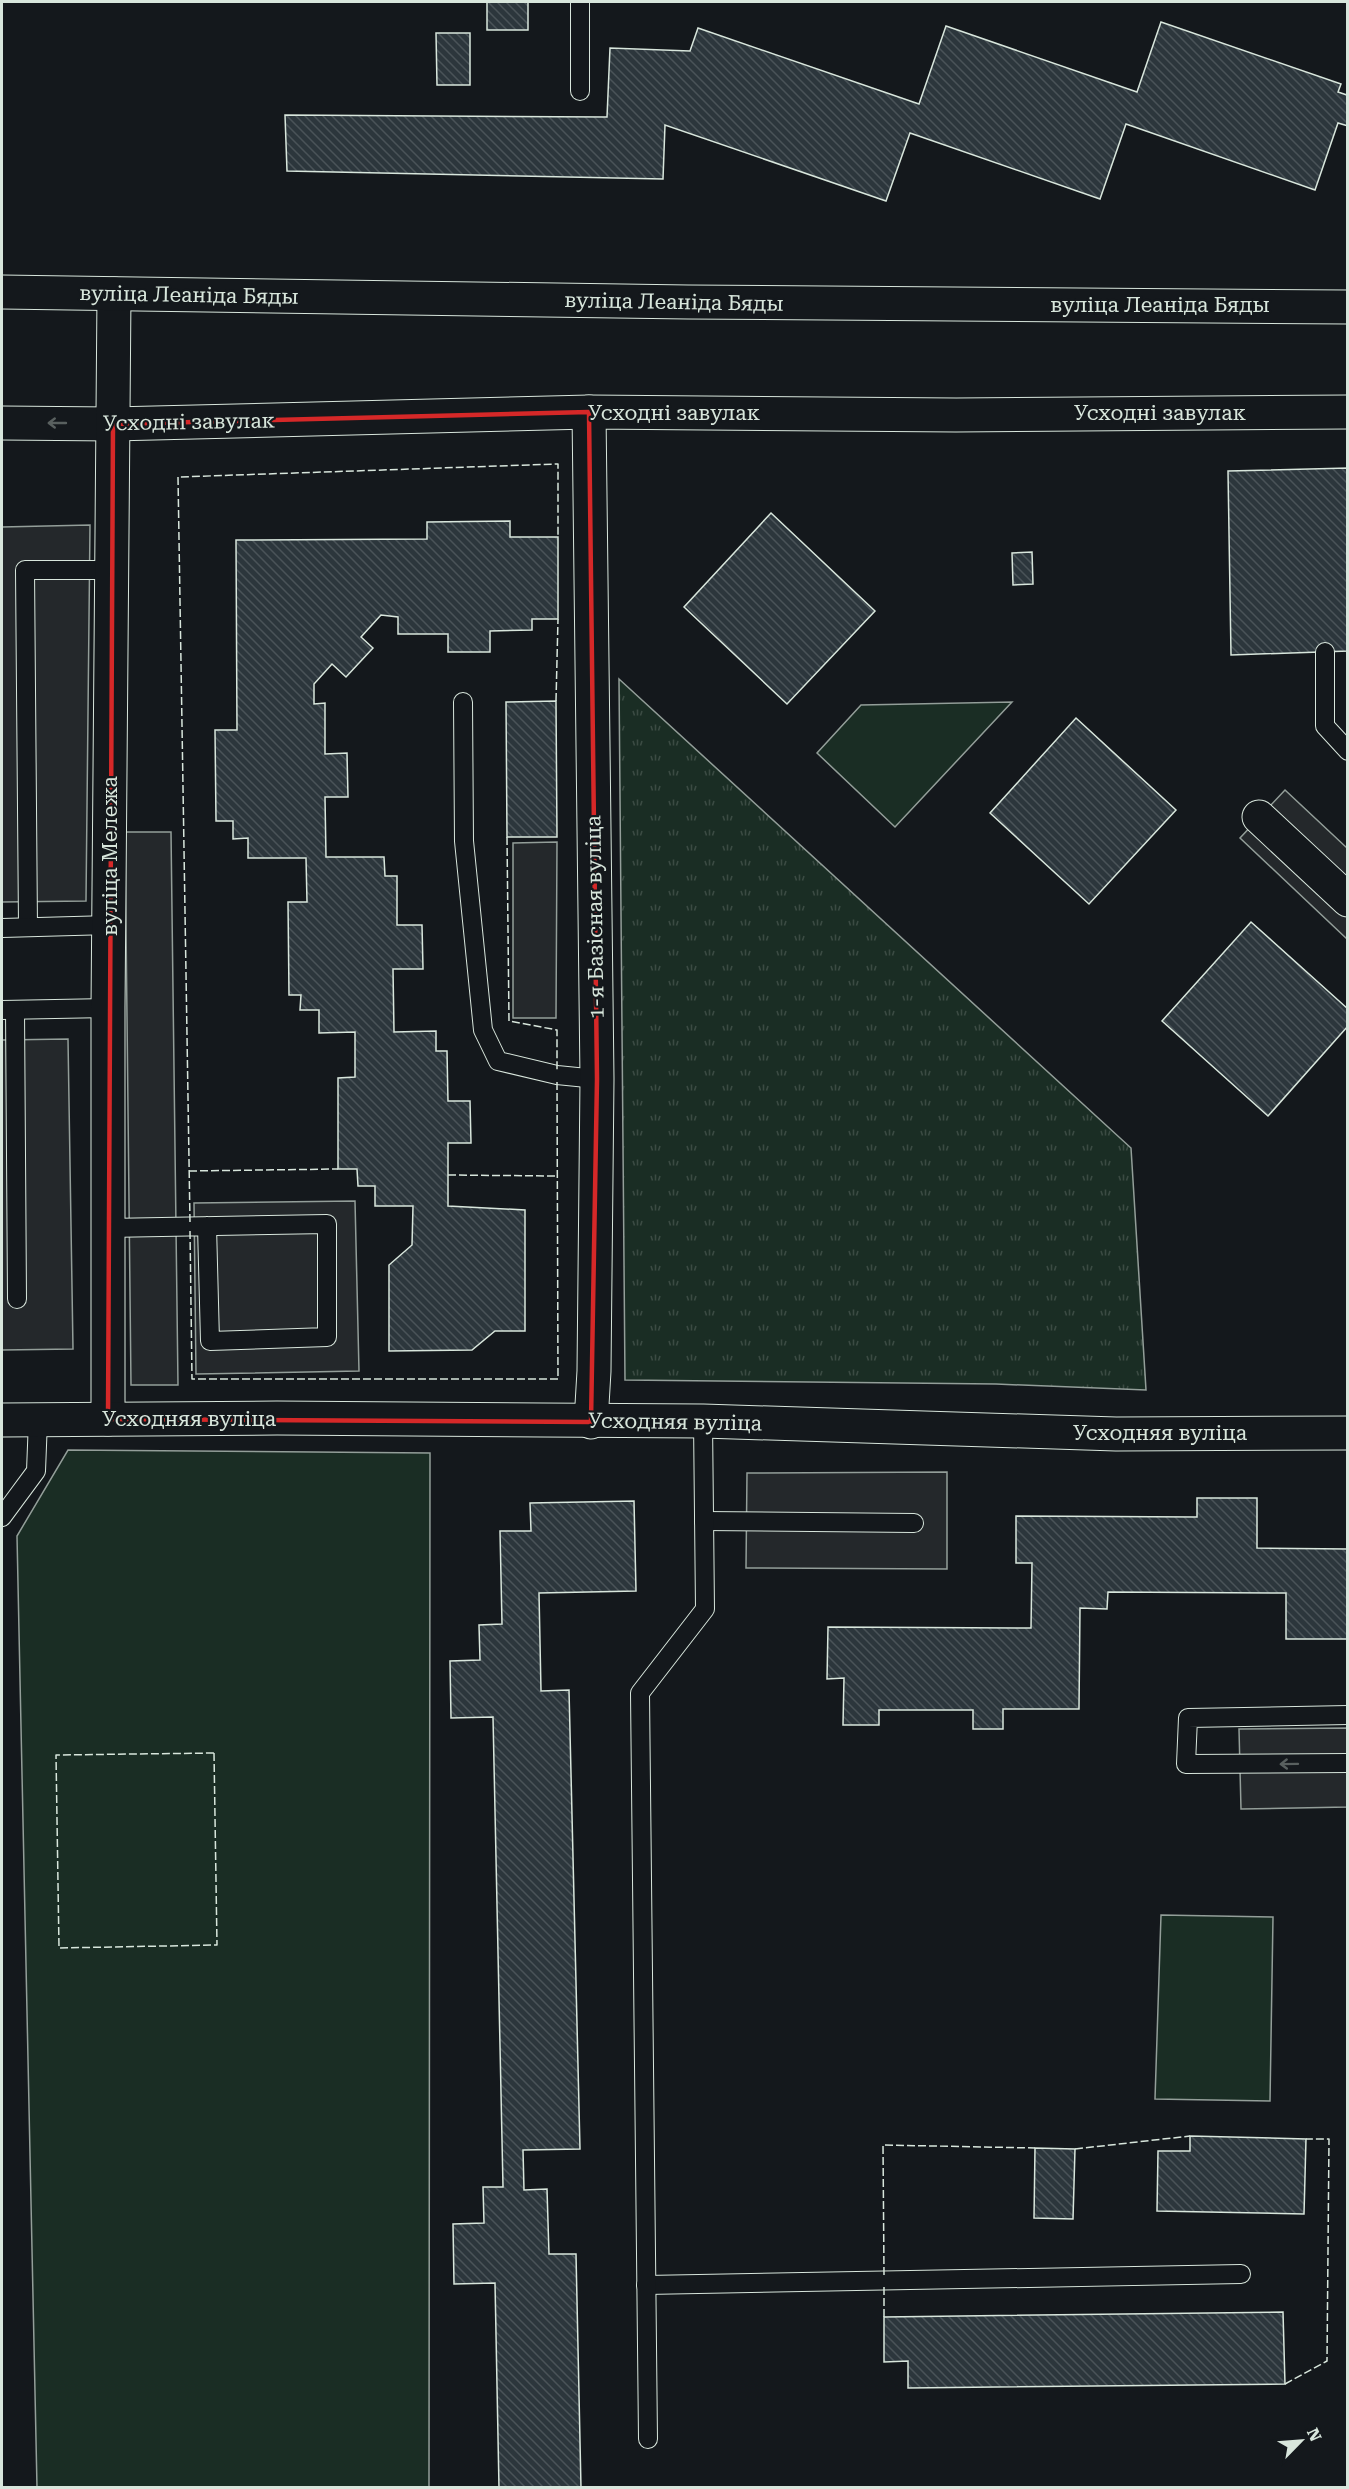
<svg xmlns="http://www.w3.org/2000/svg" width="1349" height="2489" viewBox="0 0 1349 2489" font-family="'Roboto Serif',serif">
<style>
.grass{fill:url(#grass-tufts);stroke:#939e99;stroke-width:1.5}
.green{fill:#1a2d24;stroke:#939e99;stroke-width:1.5}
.parking{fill:#24282b;stroke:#939e99;stroke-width:1.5}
.building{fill:url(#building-back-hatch);stroke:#d8e6dc;stroke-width:1.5}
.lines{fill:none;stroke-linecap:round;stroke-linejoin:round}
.lane-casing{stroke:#d8e6dc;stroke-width:20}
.street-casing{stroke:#d8e6dc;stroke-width:35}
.secondary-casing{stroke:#d8e6dc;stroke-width:35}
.lane{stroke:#14181c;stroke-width:18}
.street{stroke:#14181c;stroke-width:33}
.secondary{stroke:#14181c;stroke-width:33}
.fence{stroke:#d8e6dc;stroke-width:1.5;stroke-dasharray:8 3;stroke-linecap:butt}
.oneway{stroke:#59605f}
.marked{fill:none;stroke:#d62828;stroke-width:4.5;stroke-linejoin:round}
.labels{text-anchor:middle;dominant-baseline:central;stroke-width:4.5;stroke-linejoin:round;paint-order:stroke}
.street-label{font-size:21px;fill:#d8e6dc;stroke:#14181c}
</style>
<defs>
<pattern id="grass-tufts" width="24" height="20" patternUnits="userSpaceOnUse" patternTransform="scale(1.5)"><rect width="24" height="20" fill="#1a2d24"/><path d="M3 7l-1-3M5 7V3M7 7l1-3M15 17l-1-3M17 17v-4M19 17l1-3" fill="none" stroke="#3b4b43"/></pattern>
<pattern id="building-back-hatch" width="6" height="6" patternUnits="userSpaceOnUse" patternTransform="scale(1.5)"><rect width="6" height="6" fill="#2c363c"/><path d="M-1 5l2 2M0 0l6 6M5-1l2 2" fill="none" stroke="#4a5358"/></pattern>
</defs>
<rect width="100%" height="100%" fill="#14181c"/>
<polygon class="grass" points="619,679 1131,1148 1146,1390 996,1384 625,1380"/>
<g class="green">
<polygon points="1012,702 895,827 817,753 861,705"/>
<polygon points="68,1450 430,1453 429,2487 37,2487 17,1536"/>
<polygon points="1161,1915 1273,1917 1270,2101 1155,2099"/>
</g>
<g class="parking">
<polygon points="90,525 86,901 2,902 2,527"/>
<polygon points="1285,790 1347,848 1347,939 1240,838"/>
<polygon points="125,832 171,832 178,1385 131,1385"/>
<polygon points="557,842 556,1018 513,1018 513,843"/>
<polygon points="68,1039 73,1349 2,1350 2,1040"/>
<polygon points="355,1201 359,1371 196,1374 194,1203"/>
<polygon points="947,1472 947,1569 746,1568 747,1473"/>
<polygon points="1347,1728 1347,1807 1241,1809 1239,1729"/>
</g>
<g class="building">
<rect x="487" y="2" width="41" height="28"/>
<polygon points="1161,22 1341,84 1338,92 1347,95 1348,93 1348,126 1338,123 1315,190 1126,124 1100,199 910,133 886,201 665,125 663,179 287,171 285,115 607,117 610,48 690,51 698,28 919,104 946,26 1137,92"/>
<polygon points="436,33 470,33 470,85 437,85"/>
<polygon points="1348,468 1348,651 1231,655 1228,471"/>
<polygon points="771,513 875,611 787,704 684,607"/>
<polygon points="510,521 510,537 558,537 558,619 532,619 532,630 490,631 490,652 448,652 448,634 398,634 398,617 381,615 361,637 373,648 346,677 332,664 314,684 314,704 325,703 325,754 347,753 348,797 325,797 326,857 384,857 385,876 397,876 397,925 422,925 423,969 393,969 394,1032 436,1031 436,1051 447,1051 448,1101 470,1101 471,1143 448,1143 448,1206 525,1210 525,1331 495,1331 472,1350 389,1351 389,1265 412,1245 413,1206 375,1206 375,1186 358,1186 357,1169 338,1169 338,1078 355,1077 355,1032 319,1033 319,1010 300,1010 301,995 289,995 288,902 307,902 306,858 248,858 248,838 233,839 233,821 216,821 215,730 237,730 236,540 427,539 427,522"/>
<polygon points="1032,552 1033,584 1013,585 1012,553"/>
<polygon points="556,701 557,837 507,837 506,702"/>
<polygon points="1076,718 1176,810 1089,904 990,813"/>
<polygon points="1251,922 1348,1009 1348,1026 1268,1116 1162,1021"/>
<polygon points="1197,1498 1257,1498 1257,1548 1348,1549 1348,1639 1286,1639 1286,1593 1108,1592 1107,1609 1080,1608 1079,1709 1003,1709 1003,1729 973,1729 973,1710 879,1710 879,1725 843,1725 844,1678 827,1679 828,1627 1031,1628 1032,1563 1016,1563 1016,1516 1197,1517"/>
<polygon points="634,1501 636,1591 539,1593 541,1691 569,1690 580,2149 523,2150 524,2190 547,2189 549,2254 576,2254 581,2488 499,2488 495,2283 454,2284 453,2224 484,2223 483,2187 503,2187 493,1717 451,1718 450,1661 480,1660 479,1625 502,1624 500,1531 531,1531 530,1503"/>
<polygon points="1190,2136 1306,2139 1304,2214 1157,2211 1158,2151 1190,2151"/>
<polygon points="1035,2148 1075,2149 1073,2219 1034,2218"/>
<polygon points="1283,2312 1285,2384 908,2388 908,2361 884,2362 884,2317"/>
</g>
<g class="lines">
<defs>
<g id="lane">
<polyline points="580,91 580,2"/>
<polyline points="1325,652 1325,726 1348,751"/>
<polyline points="463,702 464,841 483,1030 498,1061 557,1075 597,1079"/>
<polyline points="28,927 25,570 112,570"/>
<polyline points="2,928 110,925"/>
<polyline points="2,1010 108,1008"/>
<polyline points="15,1010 17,1299"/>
<polyline points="108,1228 327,1224 327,1337 210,1341 207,1226"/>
<polyline points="2,1517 36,1471 38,1420"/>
<polyline points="704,1521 914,1523"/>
<polyline points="1348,1715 1188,1718 1186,1764 1348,1763"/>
<polyline points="646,2285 1241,2274"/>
<polyline points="648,2439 640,1693 705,1609 703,1421"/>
</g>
<g id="street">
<polyline points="589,412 597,1079 594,1371 591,1422"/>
<polyline points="2,423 113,424 589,412 956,415 1348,412"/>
<polyline points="1259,817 1348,900"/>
<polyline points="108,1419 108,1008 114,294"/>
<polyline points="2,1420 277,1418 542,1420 703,1421 1116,1434 1348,1433"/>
</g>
<polyline id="secondary" points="2,292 688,302 1348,307"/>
</defs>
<use href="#lane" class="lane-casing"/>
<use href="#street" class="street-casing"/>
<use href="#secondary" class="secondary-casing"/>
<use href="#lane" class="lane"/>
<use href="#street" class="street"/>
<use href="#secondary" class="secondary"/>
<g class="fence">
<polyline points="556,701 558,619"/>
<polyline points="507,837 509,1021 557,1030 557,1070"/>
<polyline points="189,1171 338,1169"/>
<polyline points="448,1175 557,1176"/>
<polyline points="190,1222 178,477 558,464 558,537"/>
<polyline points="190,1231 192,1379 558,1379 557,1079"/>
<polygon points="214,1753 217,1945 59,1948 56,1755"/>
<polyline points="1075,2149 1190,2136"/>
<polyline points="884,2275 883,2145 1035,2148"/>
<polyline points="884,2317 884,2284"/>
<polyline points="1285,2384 1327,2361 1329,2139 1306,2139"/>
</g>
</g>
<defs><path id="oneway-shaft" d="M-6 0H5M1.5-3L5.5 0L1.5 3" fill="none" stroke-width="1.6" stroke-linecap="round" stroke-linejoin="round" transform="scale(1.5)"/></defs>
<g class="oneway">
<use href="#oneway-shaft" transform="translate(57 423) rotate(-180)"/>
<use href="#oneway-shaft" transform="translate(1289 1764) rotate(179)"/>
</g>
<path class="marked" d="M589,412L597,1079L591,1422L108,1419L113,424Z"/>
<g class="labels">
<g class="street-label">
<text transform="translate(189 295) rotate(1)">вуліца Леаніда Бяды</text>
<text transform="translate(674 302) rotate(1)">вуліца Леаніда Бяды</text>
<text x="1160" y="305">вуліца Леаніда Бяды</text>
<text x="674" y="413">Усходні завулак</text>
<text x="1160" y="413">Усходні завулак</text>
<text transform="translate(189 422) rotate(-1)">Усходні завулак</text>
<text transform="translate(110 856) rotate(-90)">вуліца Мележа</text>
<text transform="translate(595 917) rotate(-91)">1-я Базісная вуліца</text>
<text x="189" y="1419">Усходняя вуліца</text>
<text transform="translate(675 1422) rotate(1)">Усходняя вуліца</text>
<text x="1160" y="1433">Усходняя вуліца</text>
</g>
</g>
<rect width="1349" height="2489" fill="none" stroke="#d8e6dc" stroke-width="6"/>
<g transform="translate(1301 2441) rotate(65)" stroke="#14181c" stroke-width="4.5" paint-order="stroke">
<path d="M0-4.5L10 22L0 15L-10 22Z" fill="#d8e6dc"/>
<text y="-9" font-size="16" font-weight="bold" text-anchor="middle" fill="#d8e6dc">N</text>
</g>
</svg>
